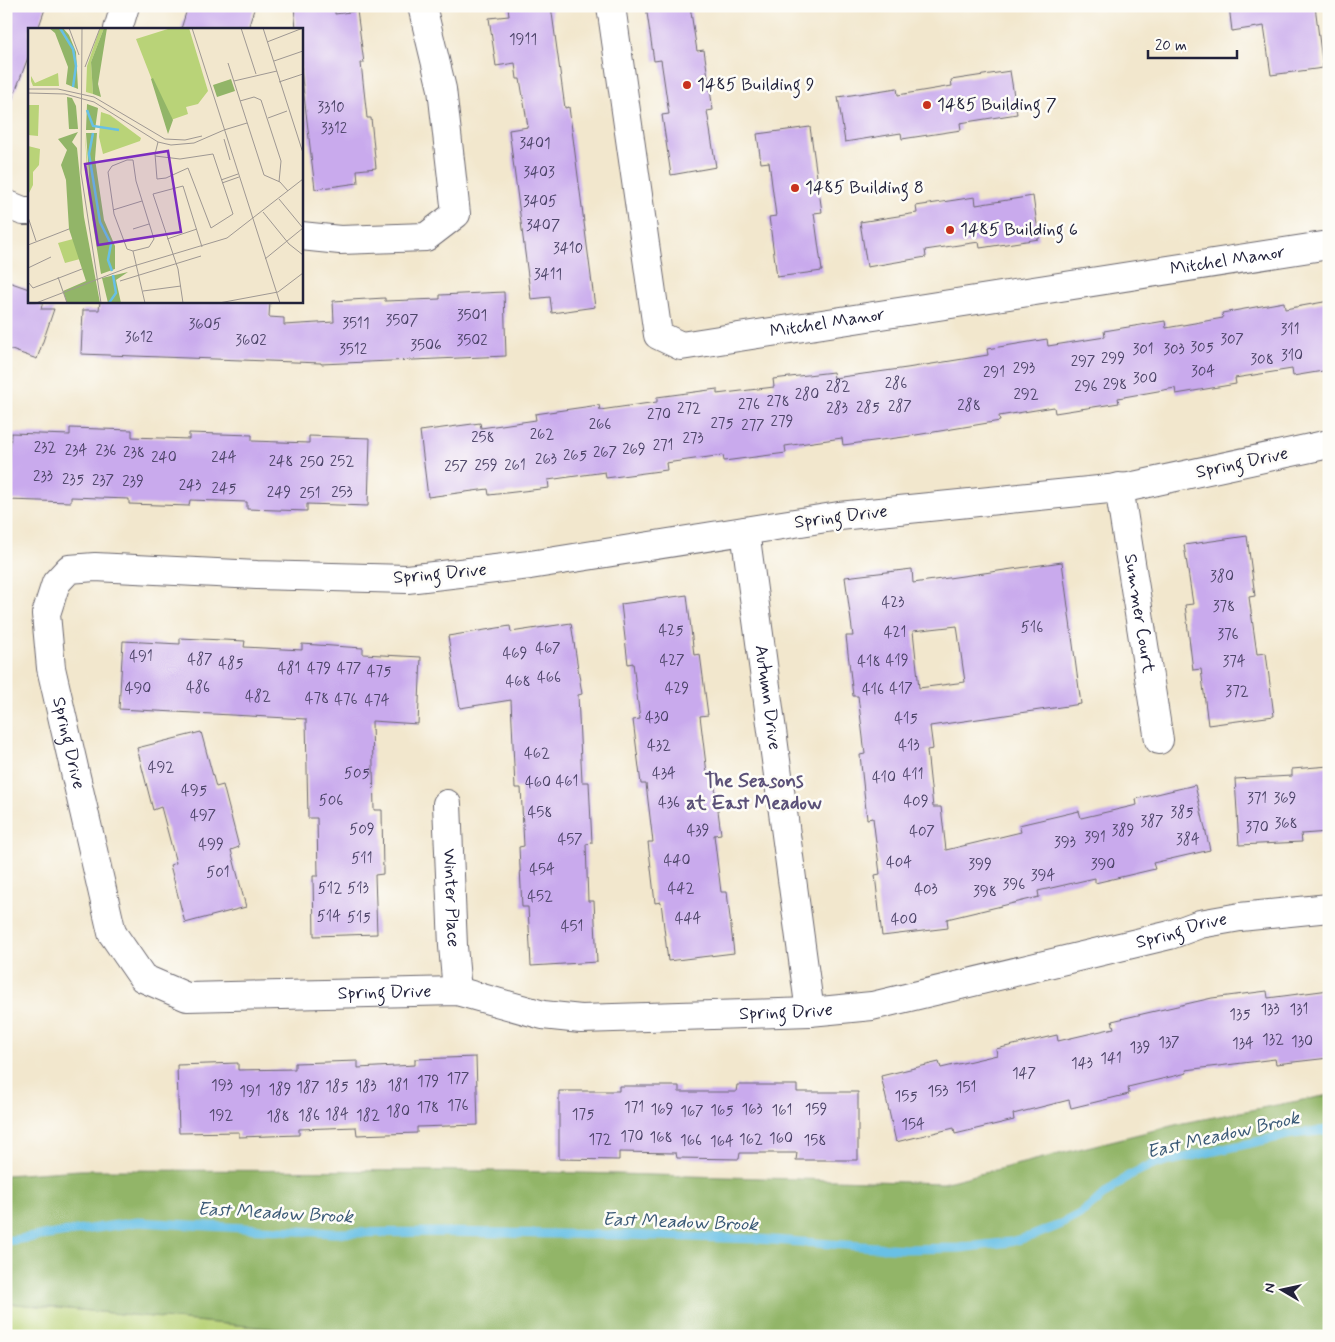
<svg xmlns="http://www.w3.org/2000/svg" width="1335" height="1342" viewBox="0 0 1335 1342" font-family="Mynerve,sans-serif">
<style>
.green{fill:#b9d378;stroke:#6e7a5a}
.forest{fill:#92b568;stroke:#5a6c52}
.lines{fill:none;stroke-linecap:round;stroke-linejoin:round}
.stream{stroke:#68c0e5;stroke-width:9}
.building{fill:#c9aaed;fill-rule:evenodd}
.minor-casing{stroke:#6b676e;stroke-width:30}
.minor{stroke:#fff;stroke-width:28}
.poi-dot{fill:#c8321e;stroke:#fdfcf7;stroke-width:2}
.labels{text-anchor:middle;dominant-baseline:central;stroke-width:5;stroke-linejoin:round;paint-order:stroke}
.number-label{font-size:15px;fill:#4c4468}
.poi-label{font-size:18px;fill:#22223b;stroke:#fdfcf7;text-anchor:start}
.street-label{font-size:18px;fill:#22223b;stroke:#fdfcf7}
.neighbourhood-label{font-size:19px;font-weight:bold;fill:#5c5279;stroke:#fdfcf7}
.water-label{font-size:19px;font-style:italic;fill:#3a5976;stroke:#fdfcf7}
.inset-river{fill:none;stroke:#68c0e5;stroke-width:2.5}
.inset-road{fill:none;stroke:#9f9893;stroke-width:1}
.view{fill:#7b2cbf;fill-opacity:0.15;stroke:#7b2cbf;stroke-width:2.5}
.inset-edge{fill:none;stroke:#22223b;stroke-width:2.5}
</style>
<rect width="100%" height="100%" fill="#fdfcf7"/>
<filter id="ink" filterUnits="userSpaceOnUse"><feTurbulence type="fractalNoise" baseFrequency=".02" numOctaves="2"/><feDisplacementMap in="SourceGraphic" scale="10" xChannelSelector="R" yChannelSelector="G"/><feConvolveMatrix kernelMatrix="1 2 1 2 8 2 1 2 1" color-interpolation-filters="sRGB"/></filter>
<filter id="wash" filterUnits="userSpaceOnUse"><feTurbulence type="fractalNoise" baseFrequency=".0096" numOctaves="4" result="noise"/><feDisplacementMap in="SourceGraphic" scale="20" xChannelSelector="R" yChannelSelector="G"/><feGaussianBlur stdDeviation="1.12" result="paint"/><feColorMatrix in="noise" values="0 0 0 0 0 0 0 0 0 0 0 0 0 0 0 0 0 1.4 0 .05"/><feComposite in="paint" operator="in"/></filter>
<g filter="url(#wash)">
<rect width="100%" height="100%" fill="#f2e7cd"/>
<polygon class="green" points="6,1303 352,1336 55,1336 6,1330"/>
<polygon class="forest" points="1329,1095 1329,1336 352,1336 6,1303 6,1175 80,1170 507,1171 943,1183 1183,1123"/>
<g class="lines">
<polyline class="stream" points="6,1241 138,1222 333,1233 439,1232 626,1235 757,1239 905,1249 960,1248 1010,1242 1032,1236 1057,1226 1080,1214 1128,1176 1151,1165 1292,1134 1329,1130"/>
</g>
<g id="blocks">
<g class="building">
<polygon points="6,6 46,6 38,29 29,29 29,55 9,108 6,108"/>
<polygon points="188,6 255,6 248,29 181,29"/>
<polygon points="294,6 335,6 335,14 357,11 364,63 361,63 367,118 371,118 376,168 357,170 358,183 315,189 301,70 301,29 296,29"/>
<polygon points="508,6 551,6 565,108 569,107 595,307 552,313 550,297 531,299 509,130 528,127 520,79 517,79 515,63 496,66 489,18 509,16"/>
<polygon points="646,6 690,6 697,51 704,50 713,110 707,111 716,167 671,175 662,115 669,114 661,60 654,61"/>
<polygon points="1229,6 1315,6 1323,68 1271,75 1264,26 1232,31"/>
<polygon points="1010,71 1017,114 960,123 961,130 902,139 901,133 845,142 838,97 897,88 898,95 952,86 951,80"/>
<polygon points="810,127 822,212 814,213 822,271 777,277 769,217 776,216 769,162 761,163 757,134"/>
<polygon points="1033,196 1039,239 980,248 979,242 925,250 926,257 867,267 860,222 917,213 916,206 975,197 976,205"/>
<polygon points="6,281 29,289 29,301 43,301 41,309 54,309 37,359 6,348"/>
<polygon points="504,292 506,356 321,364 321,363 81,354 83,310 99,310 100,301 270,301 269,317 284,318 284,325 334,322 333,301 385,298 385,301 440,299 440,295"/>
<polygon points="1329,301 1329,370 1293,376 1292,369 1235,378 1236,384 1176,394 1175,388 1118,398 1119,403 1055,413 1054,407 999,416 1000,421 904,437 843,445 842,438 785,446 786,453 724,461 723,455 666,463 667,470 606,478 605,472 548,480 549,488 489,495 488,489 428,497 420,431 480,423 481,428 536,420 535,414 599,405 600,410 657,402 657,397 717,389 717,394 774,387 773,379 833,372 834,378 907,368 988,355 987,349 1047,339 1048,346 1105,337 1104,331 1165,321 1166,328 1223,318 1222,313 1284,302 1285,309"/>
<polygon points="70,428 132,430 132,437 189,439 189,433 252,435 252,441 309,443 309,436 370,438 368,506 307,504 307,511 247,509 247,502 190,500 189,506 129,504 129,499 71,497 71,502 8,500 11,433 70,435"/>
<polygon points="1247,536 1255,596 1249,597 1257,654 1266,653 1274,716 1208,725 1201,669 1193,670 1185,605 1193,604 1184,545"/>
<path d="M1062,562L1081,704L930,726L933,749L927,750L933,807H941L946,850L1021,832L1019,825L1079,811L1081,818L1137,805L1136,799L1195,785L1210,850L1153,863L1155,869L1095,883V878L1038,891L1039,897L947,919L948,928L882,936L875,875L880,874L873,818L867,819L860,755L865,754L858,696H853L846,636H853L845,577L912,569L913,583ZM957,626L965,682L919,688L913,631Z"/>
<polygon points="687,595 694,655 700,654 708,715 700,716 707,773 713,772 721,834 714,835 721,892 727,892 734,953 668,961 661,902 655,903 648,842 653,842 646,784 641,784 633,720 640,719 633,663 628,664 621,604"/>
<polygon points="571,623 582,694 578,695 582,782 589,782 592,843 586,844 588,901 594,901 597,962 531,966 528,907 522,907 519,847 524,846 521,788 515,788 511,700 460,708 448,636 510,626 511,632"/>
<polygon points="180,638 245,641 244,647 302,650 302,644 363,648 363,654 421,657 418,724 372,721 374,810 382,810 383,874 375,875 377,934 314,936 313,876 318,876 317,818 308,818 306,719 119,709 123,641 180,644"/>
<polygon points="201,732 216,787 223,785 239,847 231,850 246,907 185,923 170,865 176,863 161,807 153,810 137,748"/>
<polygon points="1329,766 1329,832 1301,834 1302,842 1239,845 1235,779 1292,776 1292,769"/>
<polygon points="1329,990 1329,1058 1276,1064 1275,1059 1186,1070 1187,1073 1128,1087 1129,1094 1071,1108 1069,1100 1013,1114 1014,1120 955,1134 954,1128 896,1142 881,1076 939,1062 941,1068 997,1055 996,1049 1057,1035 1058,1041 1114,1028 1112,1021 1212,998 1267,991 1268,998"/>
<polygon points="476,1057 478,1125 417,1127 417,1133 357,1135 356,1127 299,1129 299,1135 239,1137 239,1132 179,1133 177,1065 238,1063 238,1070 295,1069 295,1063 358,1061 358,1068 415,1065 415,1059"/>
<polygon points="737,1085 797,1085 797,1092 858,1092 858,1160 796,1160 797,1153 740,1153 739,1159 677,1158 676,1153 619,1152 619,1160 559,1159 559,1091 619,1091 619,1086 679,1086 679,1092 736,1092"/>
</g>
</g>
</g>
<g filter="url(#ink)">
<use href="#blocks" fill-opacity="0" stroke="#6b676e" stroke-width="1"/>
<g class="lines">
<defs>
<g id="minor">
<path id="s1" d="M611,6L658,335L681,346L1329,245"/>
<polyline points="118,29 125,6"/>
<polyline points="6,204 23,211 29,211"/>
<polyline points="301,236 340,240 426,237 456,214 442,89 422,6"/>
<path id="s2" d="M1329,444L1129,487L839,516L530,565L407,579L257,575L95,567L69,569L56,583L46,614L51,668L112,933L143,978L187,997L457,991L543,1015L581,1019L810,1012L872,1006L1170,935L1200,924L1240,917L1329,908"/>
<path id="s3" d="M1119,487L1159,740"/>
<path id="s4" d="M745,531L810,1012"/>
<path id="s5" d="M447,804L453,946L457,991"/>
</g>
</defs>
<use href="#minor" class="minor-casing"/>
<use href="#minor" class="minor"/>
</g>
</g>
<g class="poi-dot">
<circle cx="687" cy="85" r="5"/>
<circle cx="927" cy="105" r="5"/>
<circle cx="795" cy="188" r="5"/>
<circle cx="950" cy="230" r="5"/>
</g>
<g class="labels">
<g class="number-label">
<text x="523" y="40">1911</text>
<text x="331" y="108">3310</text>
<text x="334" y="129">3312</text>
<text x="535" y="144">3401</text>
<text x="539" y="173">3403</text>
<text x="540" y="202">3405</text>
<text x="543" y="226">3407</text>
<text x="568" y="249">3410</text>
<text x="548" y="275">3411</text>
<text x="472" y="316">3501</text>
<text x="402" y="321">3507</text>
<text x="356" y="324">3511</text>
<text x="205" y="325">3605</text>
<text x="1290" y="330">311</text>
<text x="139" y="338">3612</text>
<text x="1232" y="340">307</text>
<text x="251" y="341">3602</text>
<text x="472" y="341">3502</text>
<text x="426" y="346">3506</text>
<text x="1202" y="348">305</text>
<text x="353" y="350">3512</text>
<text x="1143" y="350">301</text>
<text x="1174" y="350">303</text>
<text x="1292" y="356">310</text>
<text x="1113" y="359">299</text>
<text x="1262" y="360">308</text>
<text x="1083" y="362">297</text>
<text x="1024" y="369">293</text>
<text x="1203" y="372">304</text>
<text x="994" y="373">291</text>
<text x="1145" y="379">300</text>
<text x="896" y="384">286</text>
<text x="1115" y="385">298</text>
<text x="838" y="387">282</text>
<text x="1086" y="387">296</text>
<text x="807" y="395">280</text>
<text x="1026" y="395">292</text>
<text x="778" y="402">278</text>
<text x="749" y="405">276</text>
<text x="969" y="406">288</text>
<text x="900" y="407">287</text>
<text x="868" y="408">285</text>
<text x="689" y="409">272</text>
<text x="837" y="409">283</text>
<text x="659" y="415">270</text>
<text x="782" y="422">279</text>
<text x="722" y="424">275</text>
<text x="600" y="425">266</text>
<text x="753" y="426">277</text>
<text x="542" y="435">262</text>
<text x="483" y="438">258</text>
<text x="693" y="439">273</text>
<text x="663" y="446">271</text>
<text x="45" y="448">232</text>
<text x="634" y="450">269</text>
<text x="76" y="451">234</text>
<text x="106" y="451">236</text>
<text x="134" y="453">238</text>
<text x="605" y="453">267</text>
<text x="575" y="456">265</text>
<text x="164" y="458">240</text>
<text x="224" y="458">244</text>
<text x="546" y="460">263</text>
<text x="281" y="462">248</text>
<text x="342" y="462">252</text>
<text x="312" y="463">250</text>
<text x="486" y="466">259</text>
<text x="515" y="466">261</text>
<text x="456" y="467">257</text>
<text x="43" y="477">233</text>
<text x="73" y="480">235</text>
<text x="103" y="481">237</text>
<text x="133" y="482">239</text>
<text x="190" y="486">243</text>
<text x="224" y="489">245</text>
<text x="279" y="493">249</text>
<text x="342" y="493">253</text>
<text x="310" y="494">251</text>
<text x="1222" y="577">380</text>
<text x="893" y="603">423</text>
<text x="1224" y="607">378</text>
<text x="1032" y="628">516</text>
<text x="671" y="631">425</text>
<text x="895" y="633">421</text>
<text x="1228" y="635">376</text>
<text x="548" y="649">467</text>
<text x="515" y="654">469</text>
<text x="141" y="657">491</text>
<text x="200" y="660">487</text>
<text x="672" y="661">427</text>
<text x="897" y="661">419</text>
<text x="869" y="662">418</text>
<text x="1234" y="662">374</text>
<text x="231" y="664">485</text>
<text x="289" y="669">481</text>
<text x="319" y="669">479</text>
<text x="349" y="669">477</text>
<text x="379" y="672">475</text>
<text x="549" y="678">466</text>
<text x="518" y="682">468</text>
<text x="198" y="688">486</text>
<text x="138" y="689">490</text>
<text x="677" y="689">429</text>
<text x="901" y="689">417</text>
<text x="873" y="690">416</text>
<text x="1237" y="692">372</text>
<text x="258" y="697">482</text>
<text x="317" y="699">478</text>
<text x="346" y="700">476</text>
<text x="377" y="701">474</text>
<text x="657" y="718">430</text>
<text x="906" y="719">415</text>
<text x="659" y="746">432</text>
<text x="909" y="746">413</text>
<text x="537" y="754">462</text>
<text x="161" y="768">492</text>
<text x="357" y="774">505</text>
<text x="664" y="774">434</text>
<text x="913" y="775">411</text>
<text x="884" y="778">410</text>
<text x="567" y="782">461</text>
<text x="538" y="783">460</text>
<text x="194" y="791">495</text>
<text x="1257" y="799">371</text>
<text x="1285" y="799">369</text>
<text x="331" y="801">506</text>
<text x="916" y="802">409</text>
<text x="669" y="803">436</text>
<text x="540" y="813">458</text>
<text x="1182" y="813">385</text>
<text x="203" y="816">497</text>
<text x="1152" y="822">387</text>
<text x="1286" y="824">368</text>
<text x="1257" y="828">370</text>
<text x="362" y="830">509</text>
<text x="698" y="831">439</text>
<text x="1123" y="831">389</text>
<text x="922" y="832">407</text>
<text x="1095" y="838">391</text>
<text x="570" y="840">457</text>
<text x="1188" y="840">384</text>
<text x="1065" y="843">393</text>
<text x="211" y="845">499</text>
<text x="362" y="859">511</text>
<text x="677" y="861">440</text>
<text x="899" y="863">404</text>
<text x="980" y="865">399</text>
<text x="1103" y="865">390</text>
<text x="542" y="870">454</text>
<text x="218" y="873">501</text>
<text x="1043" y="876">394</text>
<text x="1014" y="885">396</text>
<text x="330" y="889">512</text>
<text x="358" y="889">513</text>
<text x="681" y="889">442</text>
<text x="926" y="890">403</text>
<text x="985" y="892">398</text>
<text x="540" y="897">452</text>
<text x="329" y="917">514</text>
<text x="359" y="918">515</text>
<text x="688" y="919">444</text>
<text x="904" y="920">400</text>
<text x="572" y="927">451</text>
<text x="1270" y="1010">133</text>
<text x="1299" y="1010">131</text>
<text x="1240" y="1015">135</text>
<text x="1273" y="1040">132</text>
<text x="1302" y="1042">130</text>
<text x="1169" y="1043">137</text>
<text x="1243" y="1044">134</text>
<text x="1140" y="1048">139</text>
<text x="1111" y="1059">141</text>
<text x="1082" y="1064">143</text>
<text x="1024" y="1074">147</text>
<text x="458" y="1079">177</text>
<text x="428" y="1082">179</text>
<text x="222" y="1086">193</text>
<text x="398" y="1086">181</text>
<text x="337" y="1087">185</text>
<text x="366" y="1087">183</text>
<text x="308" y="1088">187</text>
<text x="966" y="1088">151</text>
<text x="280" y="1090">189</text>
<text x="250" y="1092">191</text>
<text x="938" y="1092">153</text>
<text x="906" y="1097">155</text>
<text x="458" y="1106">176</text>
<text x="428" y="1108">178</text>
<text x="634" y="1108">171</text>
<text x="662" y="1110">169</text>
<text x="752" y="1110">163</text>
<text x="816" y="1110">159</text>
<text x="722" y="1111">165</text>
<text x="782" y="1111">161</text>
<text x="398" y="1112">180</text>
<text x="692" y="1112">167</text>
<text x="337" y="1115">184</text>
<text x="583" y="1115">175</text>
<text x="221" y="1116">192</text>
<text x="309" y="1116">186</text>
<text x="368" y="1116">182</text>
<text x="278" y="1117">188</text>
<text x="913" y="1125">154</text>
<text x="632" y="1137">170</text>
<text x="661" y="1138">168</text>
<text x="781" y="1139">160</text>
<text x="600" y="1140">172</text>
<text x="751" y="1140">162</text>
<text x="691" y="1141">166</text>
<text x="815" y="1141">158</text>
<text x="722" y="1142">164</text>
</g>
<g class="poi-label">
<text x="697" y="85">1485 Building 9</text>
<text x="937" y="105">1485 Building 7</text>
<text x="805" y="188">1485 Building 8</text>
<text x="960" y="230">1485 Building 6</text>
</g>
<g class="street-label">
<text stroke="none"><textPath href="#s1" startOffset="911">Mitchel Manor</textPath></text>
<text stroke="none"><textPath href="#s1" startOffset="506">Mitchel Manor</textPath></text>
<text transform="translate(1242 463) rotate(-12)">Spring Drive</text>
<text transform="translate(841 517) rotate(-7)">Spring Drive</text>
<text transform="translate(440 574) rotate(-5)">Spring Drive</text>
<text stroke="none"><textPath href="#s3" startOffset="128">Summer Court</textPath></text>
<text stroke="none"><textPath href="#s4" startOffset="168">Autumn Drive</textPath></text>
<text stroke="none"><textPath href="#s2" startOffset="1454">Spring Drive</textPath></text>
<text stroke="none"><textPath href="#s5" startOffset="94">Winter Place</textPath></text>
<text stroke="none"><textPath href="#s2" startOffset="2759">Spring Drive</textPath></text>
<text stroke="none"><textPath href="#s2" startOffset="1949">Spring Drive</textPath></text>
<text stroke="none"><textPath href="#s2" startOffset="2354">Spring Drive</textPath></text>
</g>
<g class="neighbourhood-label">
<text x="754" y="781">The Seasons<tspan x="754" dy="22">at East Meadow</tspan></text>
</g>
<g class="water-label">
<text transform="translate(1223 1135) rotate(-13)">East Meadow Brook</text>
<text transform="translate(275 1213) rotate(3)">East Meadow Brook</text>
<text transform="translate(680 1222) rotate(2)">East Meadow Brook</text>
</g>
</g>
<g transform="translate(28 28)">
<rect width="275" height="275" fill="#f2e7cd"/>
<path d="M72,0H76L63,34L65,66L58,64L59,38ZM143,0H161L180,63L170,76L158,79L160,86L140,93L108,11ZM30,45L31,58H5L3,53V48L7,55ZM0,77H11L10,108L0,107ZM73,84L82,87L113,110L112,113L75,126L71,109ZM57,105L64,190L73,246L60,165ZM0,118L12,121L11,137L5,144V157L0,167ZM45,211L52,231L37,235L30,215Z" fill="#b9d378"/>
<path d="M21,0H35L41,7L48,24L50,61L38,56L40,39L27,5ZM76,0H79L70,56L73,69L65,66L63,34ZM125,50L145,92L140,106L123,51ZM203,51L207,63L189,69L185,57ZM39,69L44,70L48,78L50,101H41ZM59,76L70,80L67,102H58ZM50,104L44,114L49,120L56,189L72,275H39L35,263L58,253L41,201L38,152L33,137L39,122L30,111ZM58,105H69L67,131L76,192L87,218V241L73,246L64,190ZM100,244L88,252L93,275H80L74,250Z" fill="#92b568"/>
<path class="inset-river" d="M32,0L45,21L48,38L45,59M59,82L65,98L91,102M65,105L61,126L72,194L83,216L80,232L84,243M81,275L88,265L85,247"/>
<path class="inset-road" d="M41,0L51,27M54,0L53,145L73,275M164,0L252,275M213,0L228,46M235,0L275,125M239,14L275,0M246,33L275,23M200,35L236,147L252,154L260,163M57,39L72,0M206,53L249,43M251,54L275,46M0,61H30L66,69L137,111L157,112L174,108M0,65L37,66L66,74L130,114L143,117L166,115L196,102M212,73L226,69L233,72L253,133L251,154M240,90L259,83M196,102L219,95M196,111L202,132M127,128L152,131L185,126L205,186L183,200L160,140L138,150L129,151L127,126L130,114M99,132H105L108,153L126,211L121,219L105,223L99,221L86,186L80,144L84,138ZM193,152L210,146M194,155L211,149M251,171L275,200M85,182L114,173M235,184L261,216L275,227M0,189L8,213M105,201L121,196M139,211L169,201M0,217L41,201M105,223L117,275M237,231L275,200M0,240L23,229M30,249L39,275M92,253L173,228M0,254L5,260L54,241M115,263L153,258M8,275L99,240L199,210L275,151M155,275L150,241L125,166L155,158L174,219M191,275L250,264L275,245"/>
<path class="view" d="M140,123L153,204L70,217L57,136Z"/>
<rect width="275" height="275" class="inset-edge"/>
</g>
<rect width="1335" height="1342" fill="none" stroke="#fdfcf7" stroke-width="25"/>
<g transform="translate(1282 1290) rotate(279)" stroke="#fdfcf7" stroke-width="4" paint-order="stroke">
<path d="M0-4L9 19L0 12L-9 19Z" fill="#22223b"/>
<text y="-8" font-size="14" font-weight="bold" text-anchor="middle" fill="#22223b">N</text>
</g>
<path d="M1148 50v8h89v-8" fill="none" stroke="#22223b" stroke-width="2.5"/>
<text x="1155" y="50" font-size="15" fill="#22223b" stroke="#fdfcf7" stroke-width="4" paint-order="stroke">20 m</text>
</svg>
